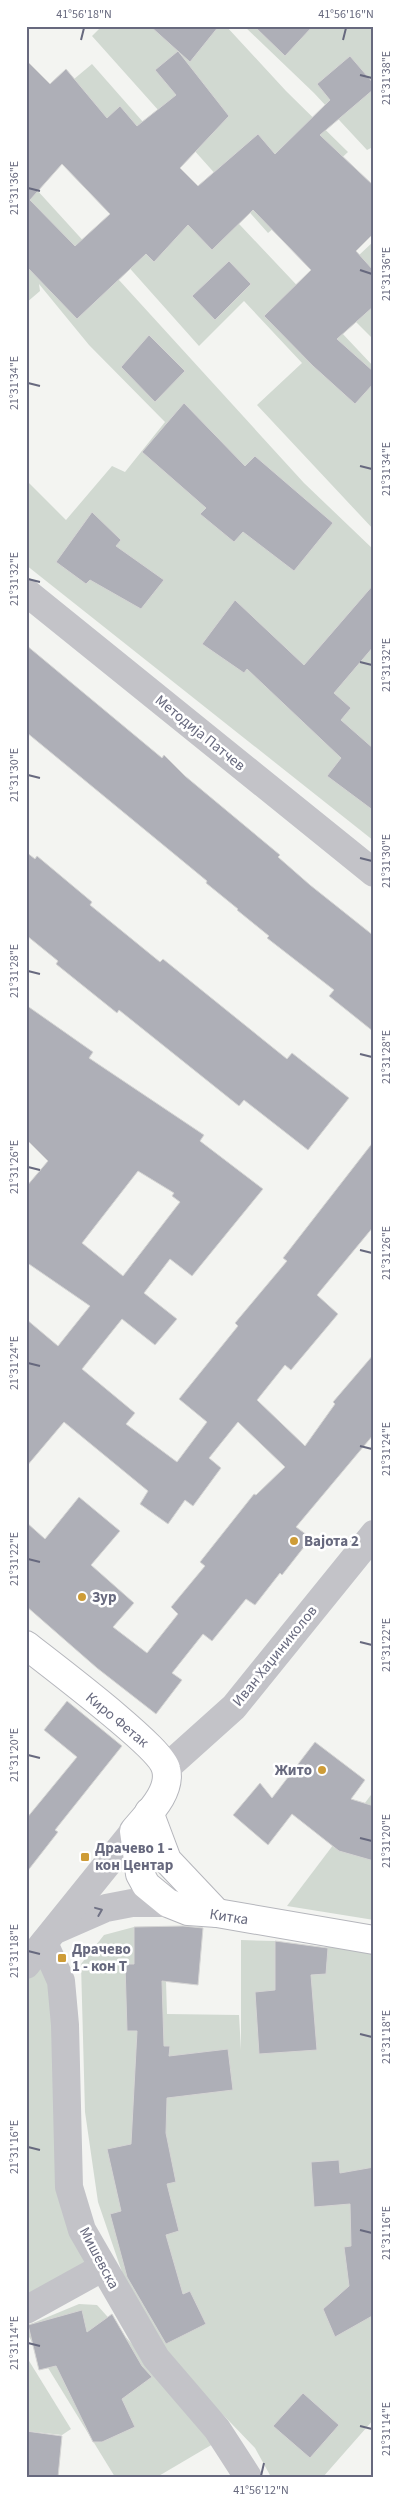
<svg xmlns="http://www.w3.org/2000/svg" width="400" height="2503" viewBox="0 0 400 2503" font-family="'Source Sans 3',sans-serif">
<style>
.green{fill:#d1d9d1}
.building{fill:#aeafb7;stroke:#d5d5d4;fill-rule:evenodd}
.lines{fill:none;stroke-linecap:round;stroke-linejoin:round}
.secondary-casing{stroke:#b5b6bc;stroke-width:30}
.minor{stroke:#c3c3c8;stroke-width:28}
.tertiary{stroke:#c3c3c8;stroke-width:28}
.secondary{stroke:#fff;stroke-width:28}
.oneway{stroke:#707285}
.ticks{fill:none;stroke:#67697e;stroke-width:2}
.poi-dot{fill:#ce9c37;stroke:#fff;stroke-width:2}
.labels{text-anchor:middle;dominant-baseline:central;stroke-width:5;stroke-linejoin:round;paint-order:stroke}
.street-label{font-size:15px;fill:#67697e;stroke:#fff}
.poi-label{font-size:15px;font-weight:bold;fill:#67697e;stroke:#fff;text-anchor:start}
.neatline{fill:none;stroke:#67697e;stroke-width:2}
.ticks-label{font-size:12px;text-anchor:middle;fill:#67697e}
</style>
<rect width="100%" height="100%" fill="#f3f4f1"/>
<g class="green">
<polygon points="102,26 226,26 286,91 348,152 308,189 313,195 268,233 92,36"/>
<polygon points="244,26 374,26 374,152 371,148 367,150 314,93"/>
<polygon points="92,64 158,139 122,167 55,95"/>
<polygon points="26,178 304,483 374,550 374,841 26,565 26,480 66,520 112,466 125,472 165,422 89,345 39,284 40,291 26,303"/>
<polygon points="208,191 374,367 374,530 257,405 302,363 244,301 199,346 101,236"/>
<polygon points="374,241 374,340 323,289"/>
<polygon points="374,1791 374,1920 287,1906"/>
<polygon points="134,1927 166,1981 167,2014 239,2015 241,2050 241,1940 275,1941 275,1978 326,1974 328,1941 374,1952 374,2419 323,2477 271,2477 255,2448 178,2368 134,2307 98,2202 85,2112 81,1964 104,1935"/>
<polygon points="44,1943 69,2187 102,2268 26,2310 26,1965"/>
<polygon points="79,2304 97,2305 158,2373 213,2444 157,2477 115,2477 26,2332 26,2326"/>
<polygon points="26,2356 71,2429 62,2435 26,2431"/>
</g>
<g class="building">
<polygon points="150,26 219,26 190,62"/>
<polygon points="254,26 313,26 285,56"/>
<path d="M178,51L229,116L180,168L198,186L258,134L275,154L330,100L317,84L350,56L374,84V89L320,135L374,186V233L356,251L374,271V306L337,339L374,372V383L355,404L313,366L264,316L311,270L253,210L212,250L188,225L154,262L146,254L77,319L26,266V60L50,84L66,69L107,118L120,106L137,126L176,95L155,70ZM62,164L110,214L75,246L30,200Z"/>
<polygon points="229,261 251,284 215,320 192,296"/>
<polygon points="149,335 185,371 155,402 121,367"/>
<polygon points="184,403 245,466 255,456 333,523 294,571 243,532 234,542 200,514 206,508 142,452"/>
<polygon points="92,512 121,540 116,546 164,580 141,609 90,580 86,584 56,562"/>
<polygon points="374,584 374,646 334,693 351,708 341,720 374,749 374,811 327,776 341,758 247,669 244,673 202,644 235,600 304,665"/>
<polygon points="26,645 162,758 164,755 185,776 280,855 278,857 310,885 374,936 374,1032 329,996 334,990 267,938 269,936 237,910 238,909 206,883 207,881 26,732"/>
<polygon points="26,852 35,859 37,856 92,902 90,905 160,962 163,959 287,1059 292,1053 349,1098 308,1150 244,1100 239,1106 119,1010 117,1013 56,964 58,961 26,935"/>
<path d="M26,1005L93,1052L89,1058L204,1135L200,1141L263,1189L192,1276L170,1259L144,1293L177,1319L155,1345L122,1319L82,1369L135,1413L126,1424L177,1462L207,1422L179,1399L238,1326L235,1323L287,1261L283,1258L374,1141V1226L317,1295L338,1314L291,1370L285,1365L257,1400L305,1446L335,1404L333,1402L374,1354V1434L296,1527L311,1538L282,1575L280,1573L255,1605L246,1599L212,1641L203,1634L172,1673L182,1680L156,1714L97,1668L26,1606V1522L45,1539L79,1497L120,1531L91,1565L134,1603L113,1627L147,1653L178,1614L171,1607L205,1566L200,1562L254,1494L256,1495L285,1467L238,1422L209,1458L221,1468L193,1506L185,1500L168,1524L140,1504L148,1491L64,1422L26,1467V1319L58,1346L90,1306L26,1262V1187L48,1161L26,1139ZM138,1171L174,1193L172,1196L180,1202L123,1276L82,1243Z"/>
<polygon points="67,1701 122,1746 55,1830 58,1832 26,1873 26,1819 77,1757 44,1730"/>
<polygon points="315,1742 365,1780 351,1799 374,1806 374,1861 339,1851 292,1814 268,1845 233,1815 260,1783 272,1798"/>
<polygon points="183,1926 203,1928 198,1985 162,1981 164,2046 170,2046 169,2056 228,2049 233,2090 167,2098 166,2133 176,2182 167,2184 179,2231 166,2235 183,2294 190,2291 206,2324 166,2344 127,2277 110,2214 121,2211 107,2149 131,2144 137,2031 127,2031 125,1964 134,1964 134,1927"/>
<polygon points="275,1941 328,1948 326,1974 311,1975 317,2050 259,2054 255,1992 275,1990"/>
<polygon points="339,2160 340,2173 374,2167 374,2315 335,2337 323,2309 349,2286 344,2247 351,2246 350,2204 314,2207 311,2162"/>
<polygon points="82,2310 87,2332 112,2314 142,2366 152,2377 122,2399 135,2427 102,2442 93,2442 56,2366 39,2370 28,2325"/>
<polygon points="303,2393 339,2425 310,2458 273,2426"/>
<polygon points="26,2431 62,2436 58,2477 26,2477"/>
</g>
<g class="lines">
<defs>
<g id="secondary">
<path d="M26,1645C50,1664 161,1747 166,1769C172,1792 147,1815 134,1831L140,1874L146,1885L168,1903L188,1911L217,1913L374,1940"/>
<polyline points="149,1812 167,1860 217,1913"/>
</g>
</defs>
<use href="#secondary" class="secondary-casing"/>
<g class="minor">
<polyline points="26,592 374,873"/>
<polyline points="166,1768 234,1707 374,1534"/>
<polyline points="44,1943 61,1981 65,2025 69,2187 82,2230 156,2358 217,2429 248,2477"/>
<polyline points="26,2310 102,2268"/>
</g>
<g class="tertiary">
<polyline points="58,1929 106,1908 132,1903 168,1903"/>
<polyline points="26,1965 134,1831"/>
</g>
<use href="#secondary" class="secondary"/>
</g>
<defs><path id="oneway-chevron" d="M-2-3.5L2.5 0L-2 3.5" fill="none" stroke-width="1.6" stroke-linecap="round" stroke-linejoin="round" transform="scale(1.25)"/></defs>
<use class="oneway" href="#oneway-chevron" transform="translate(99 1911) rotate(-22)"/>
<path class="ticks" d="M81,40L84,28M343,40L346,28M360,75L372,78M28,188L40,191M360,270L372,274M28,383L40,386M360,466L372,469M28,579L40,582M360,662L372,665M28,775L40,778M360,858L372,861M28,971L40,974M360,1054L372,1057M28,1167L40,1170M360,1250L372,1253M28,1363L40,1366M360,1446L372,1449M28,1559L40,1562M360,1642L372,1645M28,1755L40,1758M360,1838L372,1841M28,1951L40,1954M360,2034L372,2037M28,2147L40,2150M360,2230L372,2233M28,2343L40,2346M360,2426L372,2429M261,2476L264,2463"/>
<g class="poi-dot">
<circle cx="294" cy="1541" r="5"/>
<circle cx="82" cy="1597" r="5"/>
<circle cx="322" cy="1770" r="5"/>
<rect x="80" y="1852" width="10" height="10" rx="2.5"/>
<rect x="57" y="1953" width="10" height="10" rx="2.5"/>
</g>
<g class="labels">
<g class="street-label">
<text transform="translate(200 733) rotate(39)">Методија Патчев</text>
<text transform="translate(275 1656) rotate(-51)">Иван Хаџиниколов</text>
<text transform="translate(117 1720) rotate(40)">Киро Фетак</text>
<text transform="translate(229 1917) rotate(9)">Китка</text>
<text transform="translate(99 2258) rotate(62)">Мишевска</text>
</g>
<g class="poi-label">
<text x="304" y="1541">Вајота 2</text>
<text x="92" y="1597">Зур</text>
<text x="312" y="1770" text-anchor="end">Жито</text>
<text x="95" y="1848">Драчево 1 -<tspan x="95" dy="17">кон Центар</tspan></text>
<text x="72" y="1949">Драчево<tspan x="72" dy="17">1 - кон T</tspan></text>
</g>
</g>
<rect width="400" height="2503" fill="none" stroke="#ffffff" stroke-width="55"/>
<rect x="28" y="28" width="344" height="2448" class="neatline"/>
<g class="ticks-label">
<text x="84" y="18">41°56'18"N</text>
<text x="346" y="18">41°56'16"N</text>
<text transform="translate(386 78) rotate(-90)" y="4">21°31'38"E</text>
<text transform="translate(14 188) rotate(-90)" y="4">21°31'36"E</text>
<text transform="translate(386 274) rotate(-90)" y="4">21°31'36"E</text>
<text transform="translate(14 383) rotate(-90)" y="4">21°31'34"E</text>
<text transform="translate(386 469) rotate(-90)" y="4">21°31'34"E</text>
<text transform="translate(14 579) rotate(-90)" y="4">21°31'32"E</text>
<text transform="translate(386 665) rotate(-90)" y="4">21°31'32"E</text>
<text transform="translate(14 775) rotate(-90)" y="4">21°31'30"E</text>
<text transform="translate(386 861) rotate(-90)" y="4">21°31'30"E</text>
<text transform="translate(14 971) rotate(-90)" y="4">21°31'28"E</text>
<text transform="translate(386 1057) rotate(-90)" y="4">21°31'28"E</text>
<text transform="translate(14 1167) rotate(-90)" y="4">21°31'26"E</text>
<text transform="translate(386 1253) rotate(-90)" y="4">21°31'26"E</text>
<text transform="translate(14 1363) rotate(-90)" y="4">21°31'24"E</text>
<text transform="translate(386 1449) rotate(-90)" y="4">21°31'24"E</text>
<text transform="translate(14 1559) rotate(-90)" y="4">21°31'22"E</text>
<text transform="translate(386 1645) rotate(-90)" y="4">21°31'22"E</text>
<text transform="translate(14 1755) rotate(-90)" y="4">21°31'20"E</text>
<text transform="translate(386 1841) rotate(-90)" y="4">21°31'20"E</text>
<text transform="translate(14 1951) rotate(-90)" y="4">21°31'18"E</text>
<text transform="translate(386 2037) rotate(-90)" y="4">21°31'18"E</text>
<text transform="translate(14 2147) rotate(-90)" y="4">21°31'16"E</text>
<text transform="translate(386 2233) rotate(-90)" y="4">21°31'16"E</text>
<text transform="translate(14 2343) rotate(-90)" y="4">21°31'14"E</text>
<text transform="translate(386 2429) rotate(-90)" y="4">21°31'14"E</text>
<text x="261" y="2494">41°56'12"N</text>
</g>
</svg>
